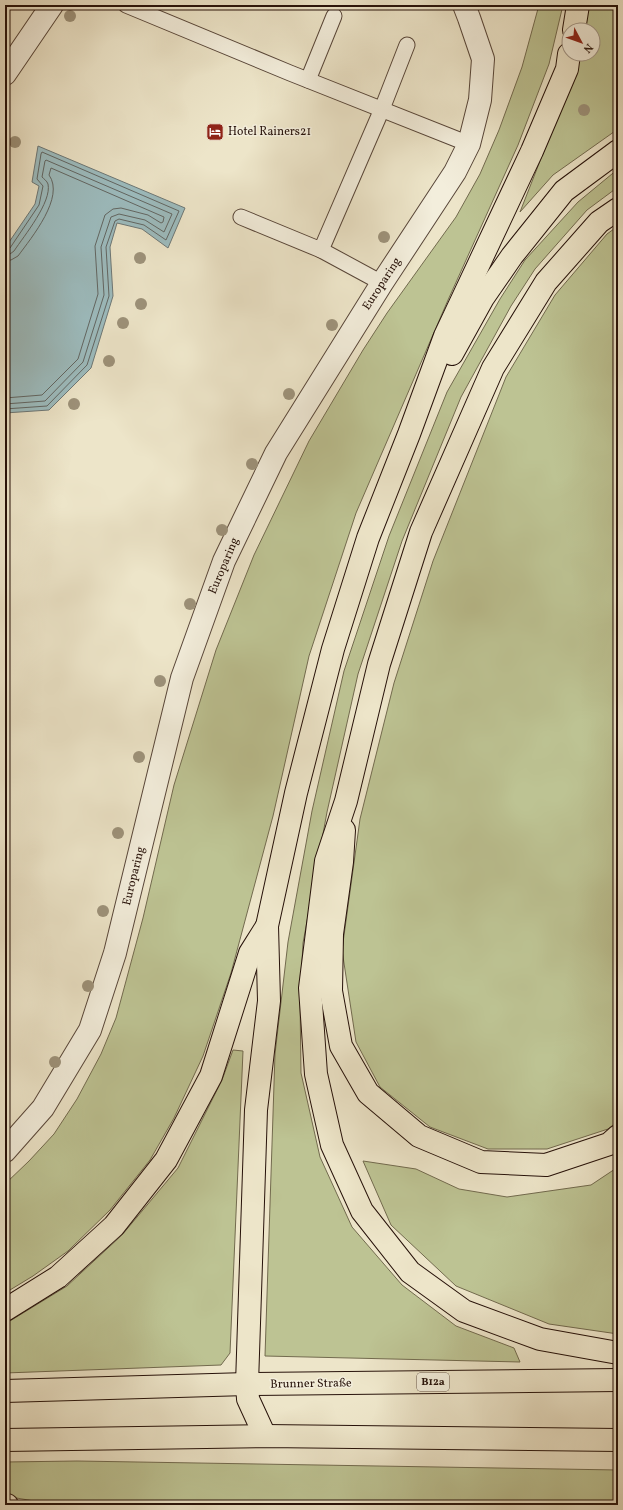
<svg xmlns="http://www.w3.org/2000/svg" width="623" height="1510" viewBox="0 0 623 1510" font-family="Vollkorn,serif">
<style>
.green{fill:#bdc393;stroke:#726a4e}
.water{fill:#9dbdc0;stroke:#6d7877}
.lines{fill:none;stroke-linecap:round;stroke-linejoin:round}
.shore{stroke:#626764;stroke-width:1}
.service-casing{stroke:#584639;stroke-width:17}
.minor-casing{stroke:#584639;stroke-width:24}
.primary-casing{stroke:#261109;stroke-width:24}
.motorway-casing{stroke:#261109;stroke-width:24}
.service{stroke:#f3eedc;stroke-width:15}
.minor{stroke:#f3eedc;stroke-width:22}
.primary{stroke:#ede5c9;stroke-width:22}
.motorway{stroke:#ede5c9;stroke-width:22}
.tree{fill:#9d927a}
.labels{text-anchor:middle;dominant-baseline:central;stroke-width:3;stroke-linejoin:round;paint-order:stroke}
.shield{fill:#f3eedc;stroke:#645348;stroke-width:1}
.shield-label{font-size:11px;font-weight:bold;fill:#261109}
.poi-label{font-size:12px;fill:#261109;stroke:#f3eedc;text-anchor:start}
.street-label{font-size:12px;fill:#261109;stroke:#f3eedc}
</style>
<rect width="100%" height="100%" fill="#ede5c9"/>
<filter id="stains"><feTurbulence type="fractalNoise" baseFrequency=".005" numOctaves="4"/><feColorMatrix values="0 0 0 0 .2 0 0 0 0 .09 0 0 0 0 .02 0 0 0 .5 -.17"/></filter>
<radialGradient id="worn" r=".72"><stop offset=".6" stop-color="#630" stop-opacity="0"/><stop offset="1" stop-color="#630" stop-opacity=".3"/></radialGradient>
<g class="green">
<polygon points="539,5 563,5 549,64 518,145 448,300 356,513 309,656 273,816 231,973 203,1056 174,1118 150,1160 110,1210 68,1251 33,1276 5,1293 5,1184 29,1161 54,1134 77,1099 101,1054 116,1018 143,918 174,785 216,650 254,555 309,441 363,350 387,313 456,217 480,174 499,130 522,67"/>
<polygon points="589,5 618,5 618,129 553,175 520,212 575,72 579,54 593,54 593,30 584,30"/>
<polygon points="618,169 618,187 587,210 535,269 511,306 461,397 402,541 358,674 327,812 303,943 300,999 301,1073 320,1157 352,1227 402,1285 456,1326 514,1348 520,1362 265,1356 275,1054 288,942 312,811 344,671 389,536 447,392 500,299 525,260 578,202"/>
<polygon points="618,226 618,1121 608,1129 547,1149 488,1149 430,1127 380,1087 356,1042 342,950 360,819 394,683 433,561 506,377 555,295 607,234"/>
<polygon points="233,1050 243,1051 230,1353 221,1365 5,1373 5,1324 67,1286 122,1235 178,1168 222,1080"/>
<polygon points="363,1161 416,1169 459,1189 507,1197 591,1185 618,1167 618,1334 549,1324 456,1286 391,1225"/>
<polygon points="77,1461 618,1470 618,1505 57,1505 5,1496 5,1462"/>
</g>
<polygon class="water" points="38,146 185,208 168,248 142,229 117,223 110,247 113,296 91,368 49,410 5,413 5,248 35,204 39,186 32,182"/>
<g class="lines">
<g class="shore">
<polyline points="5,250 10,248 39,205 43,186 37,179 41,154 42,152 179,211 166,240 144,225 119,219 115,221 106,247 109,296 87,365 47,406 5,409"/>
<path d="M5,255L10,254L14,251C24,236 52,202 48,184C47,181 44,179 42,177L45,161L46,160L172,214L164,232L145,220L119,214L111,217L101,247L104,295L83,362L45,401L5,404"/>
<path d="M5,261L11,260L18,256C32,237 65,197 49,175L51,168L164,217L163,222L161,223L148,215L121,208L113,209L105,215L95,246L98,294L78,359L42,395L5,398"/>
</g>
<defs>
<g id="service">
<polyline points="126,5 290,73 469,144"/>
<polyline points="308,80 334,16"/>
<polyline points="241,217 321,250 382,109 407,45"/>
<polyline points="321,250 382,283"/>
</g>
<g id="minor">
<polyline points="5,74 52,5"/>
<polyline points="5,1151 43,1108 90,1030 115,953 182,678 224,561 276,453 382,283 455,172 469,144 480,100 483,59 469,18 464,5"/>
</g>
<g id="primary">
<polyline points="5,1391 247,1384 618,1380"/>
<polyline points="5,1440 265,1436 618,1440"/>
</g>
<g id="motorway">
<polyline points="574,30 578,5"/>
<polyline points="618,209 599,222 546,282 493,368 421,532 379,664 346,801 326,861 310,988 316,1074 332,1145 362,1211 410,1272 464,1311 540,1339 618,1353"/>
<polyline points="452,354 483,298 512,256 564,191 618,151"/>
<polyline points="344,830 342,862 332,934 331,991 341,1046 368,1093 419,1136 481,1162 546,1165 609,1144 618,1136"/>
<polyline points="5,1310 58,1277 114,1226 166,1160 211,1076 250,953 267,926"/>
<polyline points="265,1436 248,1399 247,1384 256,1110 269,1001 267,926 296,793 333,649 368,538 409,434 445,336 532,151 567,69 569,54"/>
<polyline points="5,1505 7,1505"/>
</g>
</defs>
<use href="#service" class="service-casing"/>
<use href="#minor" class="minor-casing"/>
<use href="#primary" class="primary-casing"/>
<use href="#motorway" class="motorway-casing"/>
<use href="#service" class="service"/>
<use href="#minor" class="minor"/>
<use href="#primary" class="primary"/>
<use href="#motorway" class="motorway"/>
</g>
<g class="tree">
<circle cx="70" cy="16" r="6"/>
<circle cx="584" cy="110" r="6"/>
<circle cx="15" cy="142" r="6"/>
<circle cx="384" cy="237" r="6"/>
<circle cx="140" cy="258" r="6"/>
<circle cx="141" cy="304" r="6"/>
<circle cx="123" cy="323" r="6"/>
<circle cx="332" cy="325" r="6"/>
<circle cx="109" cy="361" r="6"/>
<circle cx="289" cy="394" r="6"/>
<circle cx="74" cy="404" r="6"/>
<circle cx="252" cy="464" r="6"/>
<circle cx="222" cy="530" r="6"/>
<circle cx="190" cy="604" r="6"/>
<circle cx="160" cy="681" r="6"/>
<circle cx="139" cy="757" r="6"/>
<circle cx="118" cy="833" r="6"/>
<circle cx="103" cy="911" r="6"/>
<circle cx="88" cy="986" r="6"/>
<circle cx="55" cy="1062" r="6"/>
</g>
<defs>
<symbol id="hotel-square" viewBox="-11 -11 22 22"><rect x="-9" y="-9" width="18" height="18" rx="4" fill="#8f2418" stroke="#f3eedc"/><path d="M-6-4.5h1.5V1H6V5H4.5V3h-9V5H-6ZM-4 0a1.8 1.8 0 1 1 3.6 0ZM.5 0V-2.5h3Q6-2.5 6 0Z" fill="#fff"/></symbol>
</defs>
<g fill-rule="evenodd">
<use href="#hotel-square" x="205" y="122" width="20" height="20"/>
</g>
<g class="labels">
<rect class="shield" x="417" y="1373" width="32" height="18" rx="3"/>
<g class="shield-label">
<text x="433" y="1382">B12a</text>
</g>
<g class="poi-label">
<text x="228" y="132">Hotel Rainers21</text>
</g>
<g class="street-label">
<text transform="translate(382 284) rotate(-57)">Europaring</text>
<text transform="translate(224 566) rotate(-67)">Europaring</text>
<text transform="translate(134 876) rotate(-76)">Europaring</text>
<text transform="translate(311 1384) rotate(-1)">Brunner Straße</text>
</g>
</g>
<rect width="623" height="1510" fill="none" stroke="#ede5c9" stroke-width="20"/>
<rect x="6" y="6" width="611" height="1498" fill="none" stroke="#261109" stroke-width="2"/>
<rect x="10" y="10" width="603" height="1490" fill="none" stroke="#261109"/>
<g transform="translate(581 42) rotate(131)"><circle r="19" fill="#f3eedc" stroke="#a19688"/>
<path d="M0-3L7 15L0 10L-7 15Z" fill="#8f2418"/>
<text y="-6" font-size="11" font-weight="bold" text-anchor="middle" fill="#261109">N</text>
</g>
<rect width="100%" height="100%" filter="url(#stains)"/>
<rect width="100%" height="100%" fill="url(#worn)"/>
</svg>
